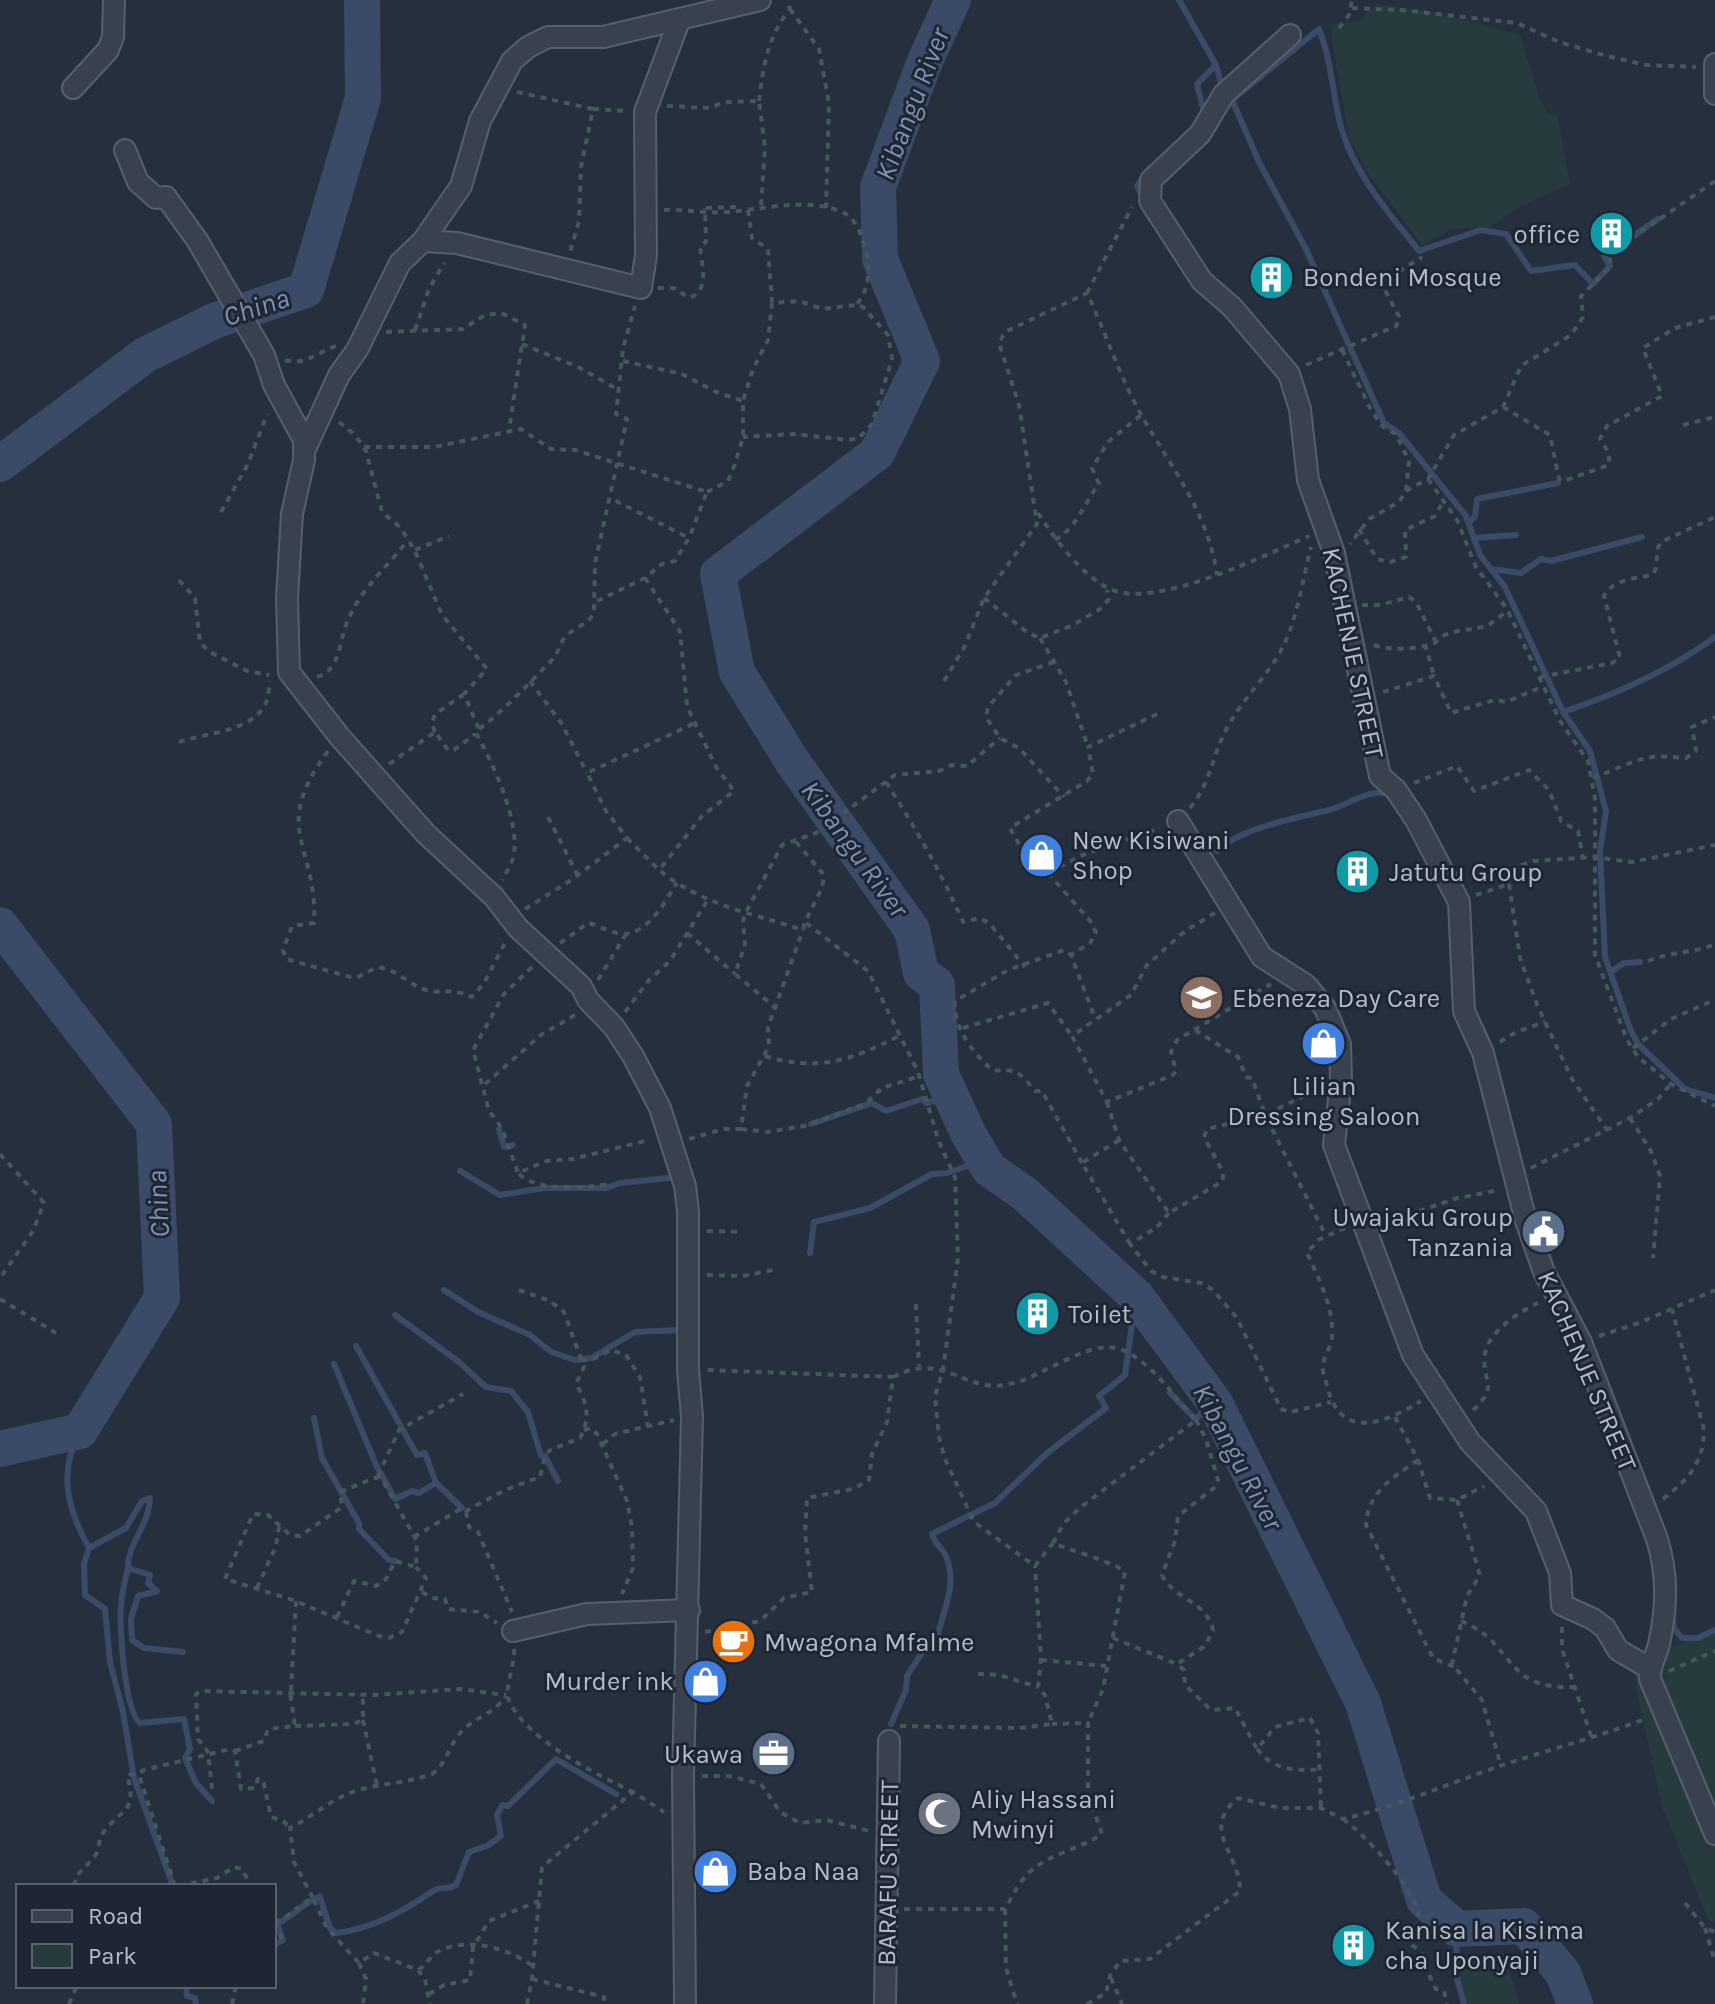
<svg xmlns="http://www.w3.org/2000/svg" width="1715" height="2004" viewBox="0 0 1715 2004" font-family="Karla,sans-serif">
<style>
.green{fill:#273b3f}
.lines{fill:none;stroke-linecap:round;stroke-linejoin:round}
.stream{stroke:#3b4b67;stroke-width:6}
.river{stroke:#3b4b67;stroke-width:36}
.minor-casing{stroke:#575f6c;stroke-width:24}
.path{stroke:#45585c;stroke-width:4;stroke-dasharray:6 6;stroke-linecap:butt}
.minor{stroke:#39414e;stroke-width:20}
.labels{text-anchor:middle;dominant-baseline:central;stroke-width:6;stroke-linejoin:round;paint-order:stroke}
.poi-label{font-size:26px;fill:#b5bcc9;stroke:#1e2633;text-anchor:start}
.street-label{font-size:26px;fill:#b5bcc9;stroke:#1e2633}
.water-label{font-size:28px;font-style:italic;fill:#7d91b0;stroke:#1e2633}
</style>
<rect width="100%" height="100%" fill="#252f3e"/>
<g class="green">
<path d="M1377,4L1437,13L1520,35C1529,57 1536,101 1550,115L1557,114L1570,184L1521,206L1490,227L1452,229L1422,245L1368,173L1349,137L1331,36L1333,25L1359,21Z"/>
<polygon points="1715,1632 1715,1922 1709,1921 1662,1807 1634,1677 1656,1653"/>
<polygon points="1504,1953 1519,2004 1461,2004 1457,1958"/>
</g>
<g class="lines">
<g class="stream">
<polyline points="1179,0 1216,65 1224,94 1232,100 1259,162 1306,249 1384,423 1399,433 1466,516 1480,555 1505,587 1563,712 1590,751 1606,811 1600,851 1605,957 1631,1031 1638,1044 1685,1089 1715,1098"/>
<path d="M1232,100L1319,29C1331,59 1332,88 1339,119C1350,169 1388,212 1419,251L1481,230L1506,234L1531,271L1575,265L1593,284L1610,266L1604,256L1658,219"/>
<polyline points="1204,112 1197,84 1216,65"/>
<polyline points="1145,201 1137,186 1150,168"/>
<polyline points="1470,522 1475,516 1477,499 1558,483"/>
<polyline points="1474,538 1516,535"/>
<polyline points="1491,569 1521,573 1541,559 1551,561 1642,537"/>
<path d="M1563,712C1617,694 1669,671 1715,637"/>
<path d="M1217,851C1240,828 1300,817 1329,810C1349,805 1368,788 1389,794"/>
<polyline points="1611,972 1624,963 1640,962"/>
<polyline points="811,1124 872,1103 886,1111 922,1099 926,1103 951,1096"/>
<polyline points="499,1129 504,1147 513,1145"/>
<polyline points="460,1171 500,1195 544,1188 606,1188 620,1183 679,1177"/>
<polyline points="810,1253 814,1222 870,1208 932,1174 947,1173 984,1160"/>
<polyline points="444,1290 478,1312 530,1335 551,1352 575,1360 592,1358 635,1332 680,1330 683,1326"/>
<polyline points="395,1315 459,1362 486,1387 511,1391 528,1412 541,1456 545,1456 558,1481"/>
<polyline points="356,1346 417,1455 425,1453 436,1483 462,1508"/>
<polyline points="334,1364 377,1467 395,1499 412,1491 419,1493 436,1483"/>
<polyline points="1170,1393 1195,1419 1215,1403"/>
<polyline points="314,1418 322,1458 359,1523 359,1529 389,1560 395,1561"/>
<path d="M80,1431C58,1473 67,1508 89,1548L84,1564L85,1595L105,1609L110,1662L123,1712L134,1778L173,1886"/>
<path d="M89,1548L126,1528L142,1501L150,1498C149,1527 127,1544 128,1568"/>
<polyline points="1672,1615 1674,1628 1682,1638 1698,1638 1715,1630"/>
<path d="M183,1652L144,1648L132,1640L131,1619L138,1596L157,1591L148,1583L150,1575L128,1568C125,1580 122,1593 121,1606C119,1627 125,1712 140,1723L184,1719L190,1749L185,1758L196,1783L212,1801"/>
<path d="M891,1724L906,1690L907,1676L932,1637L938,1634C945,1606 957,1584 946,1556C942,1548 934,1543 932,1534L995,1503L1046,1454L1106,1408L1099,1396L1125,1375L1136,1296"/>
<polyline points="1457,1929 1456,1975 1464,2004"/>
<path d="M274,1945L283,1940L277,1924C290,1918 310,1898 320,1897L330,1928L336,1933C372,1929 404,1911 433,1891C440,1886 449,1890 456,1885L469,1852L487,1846L501,1836L497,1815L502,1805L508,1806L556,1759L616,1794"/>
<polyline points="186,1986 187,1996 195,1998 196,2004"/>
</g>
<g class="river">
<polyline points="953,0 925,61 878,187 880,259 922,361 877,453 718,574 737,672 792,761 912,930 921,973 937,985 941,1074 968,1133 989,1169 1025,1194 1136,1296 1215,1403 1363,1703 1424,1900 1457,1929 1524,1926 1563,1973 1575,2004"/>
<polyline points="0,464 145,355 214,321 306,290 363,98 362,0"/>
<polyline points="0,925 154,1124 162,1298 80,1431 0,1449"/>
</g>
<defs>
<g id="minor">
<path d="M1290,35L1224,94L1200,134L1151,180L1150,201L1202,281L1232,307L1289,374L1300,409L1308,480L1334,553L1380,776L1396,790L1416,820L1459,902L1464,1011L1483,1053L1526,1221L1544,1272L1581,1342L1657,1539C1668,1575 1667,1607 1659,1644C1656,1657 1649,1665 1650,1679L1715,1834"/>
<polyline points="1715,64 1715,94"/>
<polyline points="73,88 108,50 113,37 114,0"/>
<polyline points="125,150 138,182 156,198 166,197 197,240 264,355 274,385 304,440 304,460 292,514 287,598 289,672 339,736 426,834 494,897 518,928 581,986 588,1000 614,1027 633,1056 660,1108 685,1186 688,1211 688,1370 692,1417 683,1775 685,2004"/>
<polyline points="423,241 457,243 641,288 646,255 645,112 679,21"/>
<polyline points="305,449 339,375 357,350 400,263 423,241 461,186 480,121 512,61 528,47 548,37 603,37 760,0"/>
<polyline points="1178,821 1262,957 1306,985 1325,1008 1340,1044 1341,1080 1334,1145 1413,1355 1470,1442 1536,1511 1560,1573 1562,1605 1593,1619 1605,1628 1618,1650 1649,1668"/>
<polyline points="513,1631 587,1614 689,1610"/>
<polyline points="885,2004 889,1741"/>
</g>
</defs>
<use href="#minor" class="minor-casing"/>
<g class="path">
<polyline points="1352,8 1402,10 1517,23 1559,42 1607,56 1646,65 1696,67"/>
<polyline points="790,9 819,49 829,103 826,208"/>
<polyline points="1339,28 1349,15 1352,0"/>
<polyline points="517,92 593,109 581,167 579,221 570,252"/>
<path d="M759,101C763,67 768,35 790,9L787,0"/>
<polyline points="667,106 709,108 724,102 759,101 765,148 761,206"/>
<polyline points="593,109 626,111"/>
<polyline points="706,208 737,207"/>
<path d="M664,210C679,209 692,212 706,212C750,215 799,194 842,212C857,218 863,238 866,253C871,271 868,292 856,305L863,307L888,335L892,359L872,424L859,438L848,440L794,434L743,437"/>
<polyline points="748,210 752,238 768,249 772,302"/>
<path d="M658,288H674L689,298C710,291 702,266 700,247L706,242L705,208"/>
<polyline points="1087,293 1132,207"/>
<polyline points="415,330 429,289 444,263"/>
<polyline points="386,332 463,329 485,315 501,313 525,325 509,430"/>
<polyline points="522,344 578,367 617,389"/>
<polyline points="1342,350 1370,408 1382,426 1396,434 1409,461 1406,491 1399,502 1369,519 1350,544"/>
<path d="M285,360C305,366 318,352 336,346"/>
<polyline points="623,361 682,374 716,392 743,401"/>
<polyline points="1306,365 1396,326 1400,318 1381,283 1422,257"/>
<polyline points="1503,407 1550,435 1559,479 1564,481 1609,465 1609,453 1600,439 1607,426 1662,396 1643,348 1675,328 1715,317"/>
<path d="M339,422L355,435L366,451L382,512L401,528L415,551L442,615L487,669L464,694L479,729L476,733C492,762 522,824 513,858C511,865 506,873 502,880"/>
<polyline points="1683,425 1715,417"/>
<polyline points="364,447 434,447 521,429 551,449 575,450 707,492 689,538"/>
<polyline points="1428,479 1457,520 1476,567 1507,609 1560,721 1588,761 1595,798 1595,955 1627,1040 1638,1057 1671,1084 1715,1106"/>
<polyline points="1406,491 1428,479 1454,435 1503,407 1521,366 1571,335 1583,317 1581,296 1611,266 1609,254 1715,181"/>
<polyline points="707,492 728,481 735,464 743,437 743,401 753,369 768,340 772,303 800,301 822,309 856,305"/>
<polyline points="221,512 248,464 267,414"/>
<path d="M1038,513C1054,538 1082,576 1110,589C1155,610 1265,555 1309,536"/>
<polyline points="1359,529 1377,559 1390,562 1406,557 1405,530 1435,516 1444,500"/>
<path d="M1055,540C1079,526 1083,504 1099,484L1092,468L1108,442L1141,415"/>
<polyline points="415,550 449,536"/>
<path d="M645,578L680,631L687,706L716,767L734,791L702,816L659,870C702,905 751,913 803,930L805,922"/>
<polyline points="179,580 195,598 200,642 208,651 247,671 269,675"/>
<polyline points="984,598 1028,633 1040,638 1071,626 1100,609 1109,599 1107,590"/>
<polyline points="597,601 645,578 662,564 675,561 689,538 610,498"/>
<polyline points="1362,605 1380,605 1409,597 1416,602 1436,642"/>
<polyline points="1040,638 1066,682 1088,747"/>
<polyline points="1425,644 1434,676"/>
<path d="M1374,645C1392,651 1412,649 1429,645C1436,644 1439,638 1445,635C1469,625 1487,635 1507,609"/>
<polyline points="1054,662 1016,675 988,707 986,717 1000,738 1019,748 1064,797"/>
<path d="M317,677C341,671 339,639 348,620C361,589 388,566 408,540"/>
<path d="M1540,677L1612,663L1620,658L1604,596C1613,579 1634,579 1652,575C1661,565 1653,552 1661,542L1715,517"/>
<polyline points="530,681 562,724 587,773"/>
<path d="M944,681L965,646L984,598L1037,524L1019,405L999,343L1005,332L1087,293C1106,333 1120,378 1142,416C1172,469 1208,512 1217,575"/>
<polyline points="1383,692 1434,676 1451,713 1494,700 1506,702 1544,686"/>
<polyline points="1157,714 1088,747 1093,774 1087,781 1010,828 1024,853 1048,873 1080,856 1160,828"/>
<path d="M479,729C507,708 529,683 553,659C559,652 560,643 565,637C574,627 588,625 594,613L595,563L627,419L616,414L623,348L635,306"/>
<polyline points="435,732 432,724 435,714 463,695"/>
<path d="M179,742C205,733 250,732 265,705C268,699 269,688 270,681"/>
<path d="M328,751C269,831 318,844 314,923L292,926L283,950L286,959L354,978C364,976 372,966 383,968C397,971 409,984 423,989C444,996 447,986 472,997L484,983L505,943"/>
<polyline points="389,764 435,732 448,750 454,750 475,734"/>
<polyline points="1593,778 1635,761 1657,756 1686,758 1696,751 1692,727 1715,717"/>
<path d="M886,782C915,827 941,872 963,922L980,918L990,924L1025,967"/>
<polyline points="1414,783 1457,766 1474,791 1529,770 1549,790 1561,821 1578,831 1583,858"/>
<path d="M1190,808C1212,781 1211,758 1226,730C1240,702 1263,681 1279,654C1297,623 1302,582 1311,547"/>
<polyline points="548,817 577,874"/>
<polyline points="1146,833 1171,848"/>
<polyline points="627,838 659,870"/>
<path d="M796,842L824,875L822,888L805,922L868,971L918,1072L939,1142L955,1177L958,1258L943,1370L935,1396L939,1437L945,1459L974,1522L1035,1566L1053,1543C1069,1550 1117,1563 1125,1572L1103,1689L1088,1723"/>
<polyline points="1048,873 1092,923 1096,933 1090,943 1071,955"/>
<polyline points="1509,884 1520,958 1538,1007 1572,1079 1607,1130"/>
<polyline points="1476,895 1509,884 1508,876 1522,865 1533,861 1594,857 1632,862 1715,845"/>
<polyline points="525,909 573,879 627,838 606,811 587,773 695,723"/>
<polyline points="1215,913 1185,931 1147,965 1131,995 1072,1036 1107,1102 1173,1075 1176,1071 1171,1052 1177,1040 1271,984"/>
<polyline points="687,933 735,974"/>
<path d="M560,943L588,923C598,925 615,935 625,934C650,931 664,903 677,883"/>
<path d="M1648,961C1673,951 1695,953 1715,944"/>
<polyline points="532,967 504,994 473,1050 489,1111 502,1128 518,1173 546,1161 573,1159 649,1140"/>
<polyline points="598,980 626,934"/>
<polyline points="777,1009 735,974 745,945 743,921 746,912 782,845 816,833 895,775 939,771 952,765 967,766 1000,738"/>
<polyline points="625,1012 649,980 670,961 707,901"/>
<polyline points="963,1028 1048,1003 1072,1036"/>
<polyline points="1195,1030 1238,1057 1246,1077 1252,1078 1265,1115 1320,1088"/>
<polyline points="1500,1042 1516,1032 1545,1022"/>
<polyline points="1633,1048 1671,1019 1715,1000"/>
<path d="M765,1056C818,1072 852,1060 899,1036"/>
<polyline points="485,1084 541,1035 575,1015"/>
<polyline points="1107,1102 1119,1140 1169,1213 1223,1181 1223,1172 1204,1137 1207,1129 1265,1115 1326,1236"/>
<polyline points="1630,1118 1651,1151 1660,1176 1653,1258"/>
<polyline points="741,1129 768,1132 804,1126 865,1104 882,1088 920,1076"/>
<polyline points="689,1139 724,1129 741,1129 747,1086 769,1046 768,1027 803,930"/>
<polyline points="1119,1140 1082,1163 1130,1244"/>
<polyline points="0,1154 44,1203 33,1231 0,1278"/>
<path d="M1082,1163L1042,1091H1035C1020,1073 1017,1068 993,1071C974,1054 952,1027 955,1001L1008,970L1064,950L1071,955L1095,1018"/>
<polyline points="1531,1168 1630,1118 1658,1099 1671,1084"/>
<path d="M519,1174C541,1193 584,1187 612,1184"/>
<polyline points="1169,1213 1156,1228 1130,1244 1151,1271 1163,1277 1201,1283 1213,1290 1237,1318 1281,1409 1291,1412 1331,1402"/>
<polyline points="1385,1223 1454,1199 1499,1190"/>
<path d="M1345,1228L1318,1240L1307,1253C1318,1276 1334,1309 1332,1335C1332,1346 1324,1355 1323,1365C1322,1373 1326,1381 1328,1389C1342,1442 1387,1422 1421,1401"/>
<polyline points="707,1231 743,1232"/>
<polyline points="707,1275 743,1276 778,1269"/>
<polyline points="0,1299 56,1333"/>
<polyline points="916,1304 919,1366"/>
<polyline points="1599,1336 1639,1323 1715,1290"/>
<polyline points="581,1360 591,1360 611,1350 626,1355 640,1377 648,1427"/>
<path d="M893,1377C943,1351 961,1391 1005,1385C1038,1381 1088,1338 1120,1349C1150,1360 1174,1397 1196,1420L1081,1507L1064,1523L1053,1543"/>
<path d="M1473,1410C1501,1384 1481,1384 1485,1354C1488,1332 1520,1311 1538,1303"/>
<polyline points="1395,1417 1418,1460 1430,1498 1457,1500 1484,1486"/>
<path d="M1196,1420L1206,1439L1218,1480L1214,1488L1178,1516L1175,1541L1162,1575C1173,1599 1207,1601 1213,1630L1205,1646L1177,1664L1184,1670L1185,1685L1211,1710L1235,1708L1257,1749L1275,1727L1310,1718L1318,1733L1321,1808"/>
<polyline points="584,1430 591,1428 597,1434 627,1501 632,1527 633,1568 622,1594"/>
<polyline points="603,1444 615,1434 674,1420"/>
<path d="M1418,1460C1392,1478 1368,1492 1366,1525L1433,1658L1454,1667"/>
<polyline points="378,1476 399,1430 463,1394"/>
<path d="M1663,1499C1688,1480 1704,1462 1704,1430L1672,1309"/>
<polyline points="1457,1500 1480,1575 1467,1596 1452,1664 1482,1700 1501,1766"/>
<polyline points="466,1512 469,1527 478,1532 512,1612"/>
<path d="M414,1537L462,1508L466,1511L505,1490L540,1477L545,1456L550,1450L580,1438C591,1417 587,1403 576,1384L584,1367L564,1312L550,1301L519,1290"/>
<polyline points="257,1588 276,1546 279,1527"/>
<polyline points="422,1592 432,1598 445,1599 448,1609 480,1612 497,1623"/>
<polyline points="337,1617 354,1581 376,1586 386,1579 395,1561 416,1567 417,1541 384,1483 377,1477 340,1492 342,1507 300,1536 290,1535 268,1515 253,1514 225,1579 293,1600 379,1636 389,1638 402,1632 426,1578 416,1567"/>
<path d="M1461,1621C1516,1643 1502,1690 1574,1687"/>
<polyline points="1562,1627 1562,1649 1592,1739"/>
<polyline points="705,1632 760,1621 784,1598 812,1592 805,1533 807,1498 853,1489 869,1480 872,1454 887,1422 893,1377 707,1370"/>
<polyline points="1113,1638 1177,1664"/>
<path d="M514,1649C515,1662 505,1690 508,1698C522,1737 597,1775 633,1792"/>
<polyline points="1041,1660 1106,1666"/>
<polyline points="1669,1671 1715,1651"/>
<polyline points="978,1674 999,1675 1038,1687"/>
<polyline points="291,1691 296,1601"/>
<polyline points="363,1720 377,1786"/>
<polyline points="295,1726 353,1724 363,1720 363,1693"/>
<polyline points="900,1726 1020,1728 1052,1724 1045,1695 1038,1687 1041,1660 1035,1566"/>
<path d="M1257,1749C1274,1771 1296,1771 1322,1769"/>
<polyline points="235,1751 264,1741 268,1729 295,1726 290,1692"/>
<polyline points="702,1776 729,1776 761,1784 780,1812 800,1823 827,1820 869,1831"/>
<polyline points="212,1789 208,1752 198,1739 196,1694 201,1691 374,1695 460,1689 506,1695"/>
<path d="M1343,1819C1365,1835 1413,1886 1418,1913C1419,1924 1414,1934 1410,1944C1431,1956 1424,1971 1436,1989L1444,1991L1447,2004"/>
<path d="M74,1886C77,1870 86,1868 95,1856C100,1849 98,1839 103,1833C122,1807 138,1813 127,1775L139,1773"/>
<polyline points="175,1886 141,1781 139,1773 144,1770 230,1749 235,1751 241,1789 255,1788 258,1779 263,1780 271,1817 283,1821 290,1828"/>
<polyline points="179,1886 217,1878 234,1867 242,1869 251,1886"/>
<path d="M313,1898L294,1862L290,1828C314,1816 333,1797 359,1790C383,1783 408,1783 432,1774C446,1765 449,1745 461,1732C475,1717 494,1714 506,1696"/>
<polyline points="1685,1903 1705,1928 1715,1932"/>
<path d="M904,1909H1005C1011,1899 1017,1886 1025,1877C1043,1855 1079,1850 1102,1834L1088,1793V1723L1052,1724"/>
<polyline points="1005,1909 1006,1968 1017,2004"/>
<path d="M274,1922C291,1917 298,1904 313,1898L327,1928L359,1963L374,1953L418,1970C427,1965 430,1955 441,1950C470,1937 509,1949 533,1966"/>
<polyline points="1705,1928 1715,1962"/>
<polyline points="274,1949 281,1937 274,1922"/>
<polyline points="359,1963 366,1979 363,2004"/>
<polyline points="418,1970 425,1979 430,2004"/>
<polyline points="1111,1978 1122,2004"/>
<polyline points="532,1979 604,1997 604,2004"/>
<polyline points="429,1994 444,1985 470,1980 473,1947 489,1921 539,1901"/>
<polyline points="69,2004 77,1986"/>
<polyline points="232,2004 236,1986"/>
<polyline points="527,2004 532,1979 542,1867 633,1792 664,1812"/>
<path d="M1087,2004L1106,1993L1110,1976L1120,1961L1150,1959L1240,1891C1241,1855 1199,1830 1238,1798L1280,1808H1321L1343,1819C1398,1806 1447,1784 1500,1766C1548,1750 1597,1737 1645,1719"/>
</g>
<use href="#minor" class="minor"/>
</g>
<defs>
<symbol id="building-disc" viewBox="-11 -11 22 22"><circle r="9.5" fill="#0f9aa8" stroke="#1e2633"/><path d="M-4-6H4V6H1V3H-1V6H-4ZM-2.5-4.3h1.7v1.8h-1.7ZM.8-4.3h1.7v1.8H.8ZM-2.5-1h1.7V.8h-1.7ZM.8-1h1.7V.8H.8Z" fill="#fff"/></symbol>
<symbol id="shop-disc" viewBox="-11 -11 22 22"><circle r="9.5" fill="#3f7fe0" stroke="#1e2633"/><path d="M-5-2.5h2.3a2.7 3.5 0 0 1 5.4 0H5L5.5 6h-11ZM-1.5-2.5h3a1.5 2.3 0 0 0-3 0Z" fill="#fff"/></symbol>
<symbol id="school-disc" viewBox="-11 -11 22 22"><circle r="9.5" fill="#8d6e63" stroke="#1e2633"/><path d="M0-5L7-2L0 1L-7-2ZM-4 1L0 2.5L4 1V4Q0 6-4 4Z" fill="#fff"/></symbol>
<symbol id="civic-disc" viewBox="-11 -11 22 22"><circle r="9.5" fill="#5c6f8a" stroke="#1e2633"/><path d="M-.6-6.5H3V-4.5H.6V-3L4-1V1h2V6H-6V1h2V-1L-.6-3ZM-1.2 2.5V6h2.4V2.5Z" fill="#fff"/></symbol>
<symbol id="cafe-disc" viewBox="-11 -11 22 22"><circle r="9.5" fill="#e8710a" stroke="#1e2633"/><path d="M-5.5-4.5H6V0H3Q3 3.5 0 3.5H-2.5Q-5.5 3.5-5.5 0ZM3-3.2v2h1.7v-2ZM-6 4.5H4V6H-6Z" fill="#fff"/></symbol>
<symbol id="office-disc" viewBox="-11 -11 22 22"><circle r="9.5" fill="#5c6f8a" stroke="#1e2633"/><path d="M-6-3h4V-5.5h4V-3h4V5H-6ZM-1-4.5V-3h2v-1.5ZM-6 0V1H6V0Z" fill="#fff"/></symbol>
<symbol id="mosque-disc" viewBox="-11 -11 22 22"><circle r="9.5" fill="#6b7280" stroke="#1e2633"/><path d="M3.5-4.9A6 6 0 1 0 3.5 4.9A5 5 0 1 1 3.5-4.9Z" fill="#fff"/></symbol>
</defs>
<g fill-rule="evenodd">
<use href="#building-disc" x="1586" y="208" width="51" height="51"/>
<use href="#building-disc" x="1246" y="252" width="51" height="51"/>
<use href="#shop-disc" x="1016" y="830" width="51" height="51"/>
<use href="#building-disc" x="1332" y="846" width="51" height="51"/>
<use href="#school-disc" x="1176" y="972" width="51" height="51"/>
<use href="#shop-disc" x="1298" y="1018" width="51" height="51"/>
<use href="#civic-disc" x="1518" y="1206" width="51" height="51"/>
<use href="#building-disc" x="1012" y="1288" width="51" height="51"/>
<use href="#cafe-disc" x="708" y="1616" width="51" height="51"/>
<use href="#shop-disc" x="680" y="1656" width="51" height="51"/>
<use href="#office-disc" x="748" y="1728" width="51" height="51"/>
<use href="#mosque-disc" x="914" y="1788" width="51" height="51"/>
<use href="#shop-disc" x="690" y="1846" width="51" height="51"/>
<use href="#building-disc" x="1328" y="1920" width="51" height="51"/>
</g>
<g class="labels">
<g class="poi-label">
<text x="1580" y="234" text-anchor="end">office</text>
<text x="1303" y="277">Bondeni Mosque</text>
<text x="1072" y="840">New Kisiwani<tspan x="1072" dy="30">Shop</tspan></text>
<text x="1389" y="872">Jatutu Group</text>
<text x="1232" y="998">Ebeneza Day Care</text>
<text x="1324" y="1086" text-anchor="middle">Lilian<tspan x="1324" dy="30">Dressing Saloon</tspan></text>
<text x="1513" y="1217" text-anchor="end">Uwajaku Group<tspan x="1513" dy="30">Tanzania</tspan></text>
<text x="1068" y="1314">Toilet</text>
<text x="764" y="1642">Mwagona Mfalme</text>
<text x="674" y="1681" text-anchor="end">Murder ink</text>
<text x="743" y="1754" text-anchor="end">Ukawa</text>
<text x="971" y="1799">Aliy Hassani<tspan x="971" dy="30">Mwinyi</tspan></text>
<text x="747" y="1871">Baba Naa</text>
<text x="1385" y="1930">Kanisa la Kisima<tspan x="1385" dy="30">cha Uponyaji</tspan></text>
</g>
<g class="street-label">
<text transform="translate(1353 653) rotate(78)">KACHENJE STREET</text>
<text transform="translate(1587 1371) rotate(67)">KACHENJE STREET</text>
<text transform="translate(888 1873) rotate(-89)">BARAFU STREET</text>
</g>
<g class="water-label">
<text transform="translate(912 104) rotate(-69)">Kibangu River</text>
<text transform="translate(256 307) rotate(-18)">China</text>
<text transform="translate(855 849) rotate(54)">Kibangu River</text>
<text transform="translate(158 1204) rotate(-93)">China</text>
<text transform="translate(1238 1457) rotate(62)">Kibangu River</text>
</g>
</g>
<rect x="16" y="1884" width="260" height="104" fill="#1e2633" stroke="#5a626f" stroke-width="2"/>
<rect x="32" y="1910" width="40" height="12" fill="#39414e" stroke="#5a626f" stroke-width="2"/>
<text x="88" y="1924" font-size="24" fill="#b5bcc9">Road</text>
<rect x="32" y="1944" width="40" height="24" fill="#273b3f" stroke="#5a626f" stroke-width="2"/>
<text x="88" y="1964" font-size="24" fill="#b5bcc9">Park</text>
</svg>
